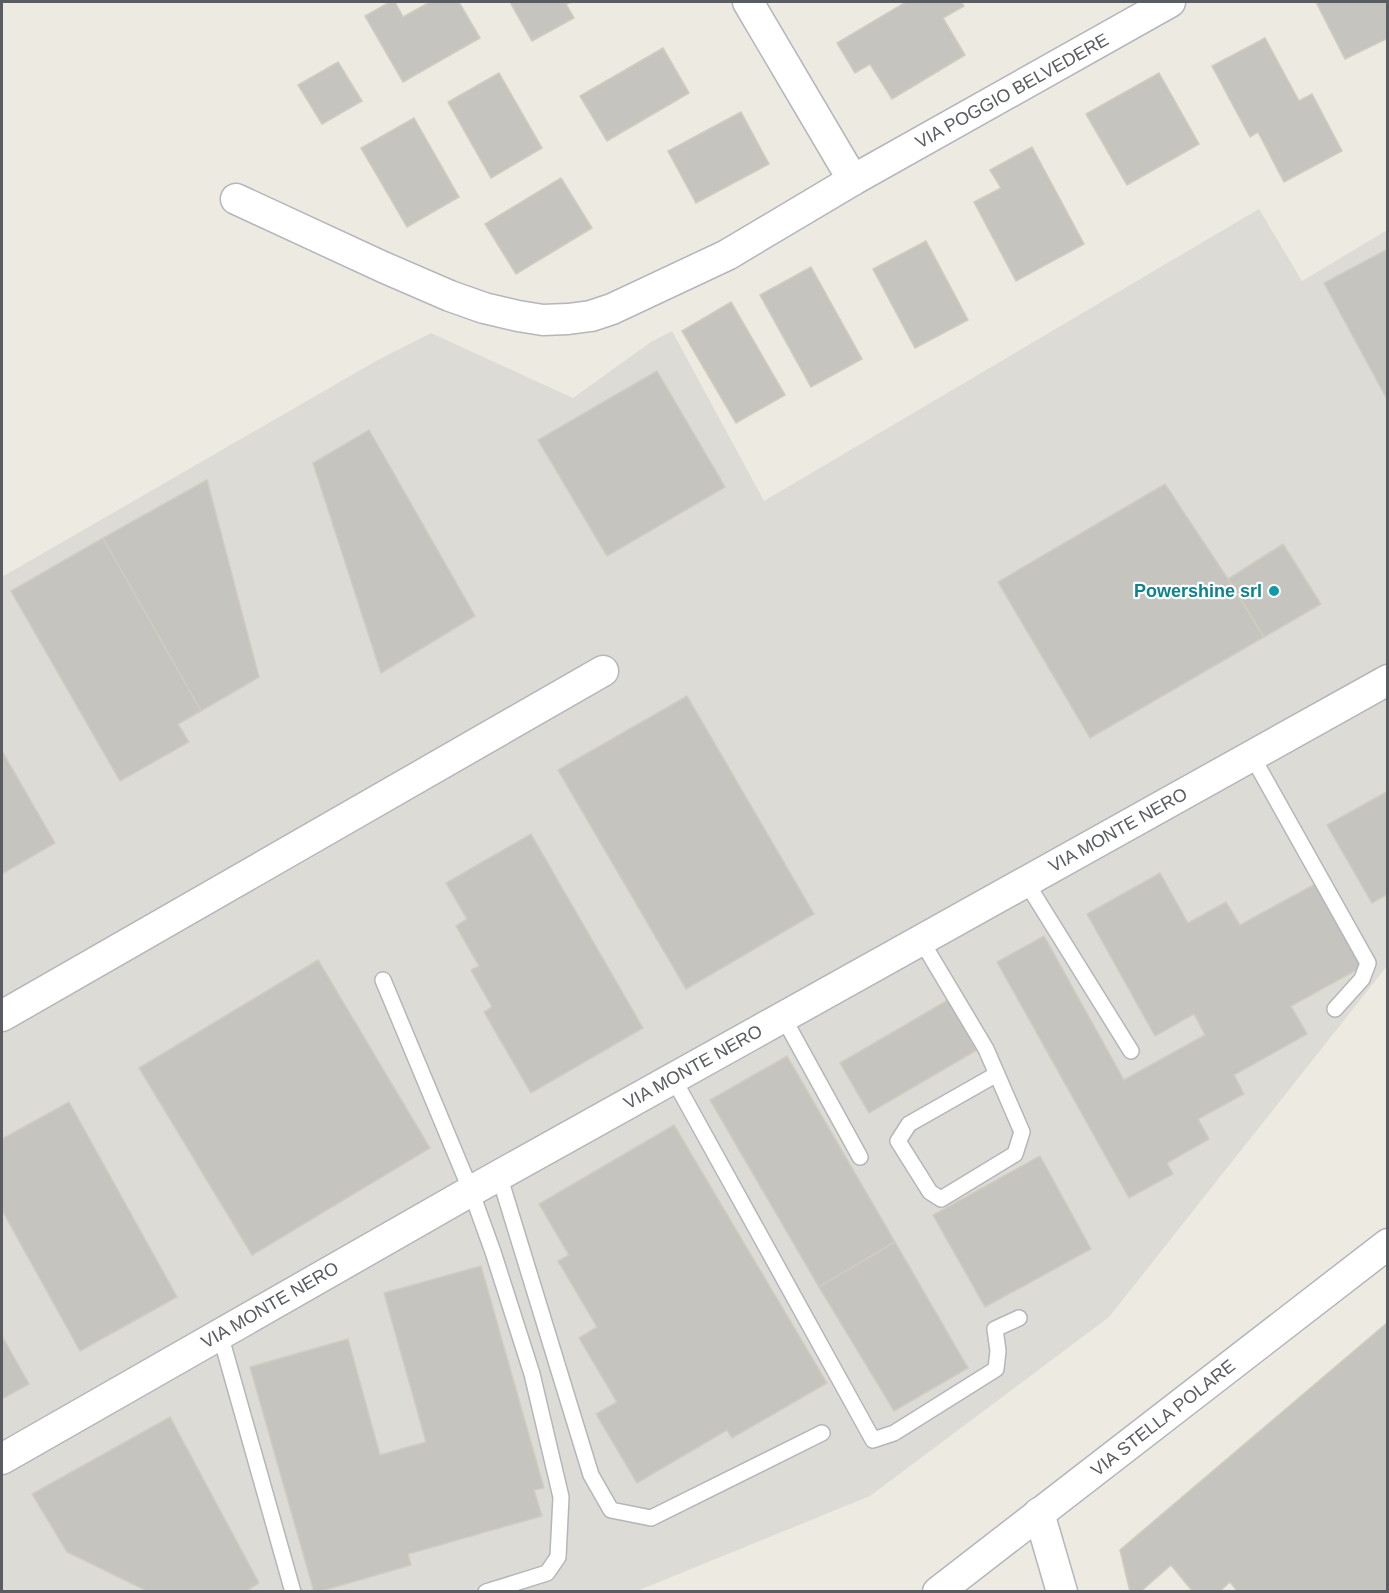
<svg xmlns="http://www.w3.org/2000/svg" width="1389" height="1593" viewBox="0 0 1389 1593" font-family="Helvetica,sans-serif">
<style>
.industrial{fill:#dddbd5}
.building{fill:#c6c4be;stroke:#d0ccbf;stroke-width:1.5}
.lines{fill:none;stroke-linecap:round;stroke-linejoin:round}
.lane-casing{stroke:#b3b6bb;stroke-width:18}
.street-casing{stroke:#b3b6bb;stroke-width:33}
.lane{stroke:#fff;stroke-width:15}
.street{stroke:#fff;stroke-width:30}
.culture-dot{fill:#0f9aa8;stroke:#fff;stroke-width:2}
.labels{text-anchor:middle;dominant-baseline:central;stroke-width:4.5;stroke-linejoin:round;paint-order:stroke}
.street-label{font-size:18px;fill:#595c61;stroke:#fff}
.culture-label{font-size:18px;font-weight:bold;fill:#0d838f;stroke:#fff;text-anchor:end}
</style>
<rect width="100%" height="100%" fill="#eceae1"/>
<polygon class="industrial" points="1259,209 1302,281 1387,230 1387,966 1109,1317 870,1496 637,1591 2,1591 2,577 376,361 431,333 573,398 651,342 672,331 764,501"/>
<g class="building">
<polygon points="390,2 395,2 403,17 430,2 459,2 480,38 403,82 365,16"/>
<polygon points="510,2 572,2 566,4 574,18 532,41"/>
<polygon points="906,2 961,2 964,6 943,18 965,55 892,99 870,64 855,73 837,43"/>
<polygon points="1316,2 1388,2 1388,38 1345,59"/>
<polygon points="1265,38 1299,101 1312,94 1342,151 1284,182 1258,132 1250,137 1212,66"/>
<polygon points="663,48 689,93 607,141 580,96"/>
<polygon points="338,62 362,101 322,124 298,85"/>
<polygon points="499,73 542,148 491,178 448,102"/>
<polygon points="1159,73 1199,144 1127,185 1086,114"/>
<polygon points="741,112 769,164 696,203 668,151"/>
<polygon points="414,118 459,197 407,227 361,148"/>
<polygon points="1032,147 1084,244 1016,281 974,202 1001,188 990,170"/>
<polygon points="561,178 592,228 516,274 485,224"/>
<polygon points="926,241 968,320 915,348 873,269"/>
<polygon points="1388,249 1388,401 1324,283"/>
<polygon points="811,267 862,359 811,387 760,295"/>
<polygon points="731,302 785,395 736,423 682,331"/>
<polygon points="657,371 725,487 607,556 538,440"/>
<polygon points="369,430 475,616 381,673 313,463"/>
<polygon points="207,480 259,677 201,711 103,538"/>
<polygon points="1165,484 1228,579 1264,637 1090,738 998,582"/>
<polygon points="103,538 201,711 178,724 189,742 120,781 11,591"/>
<polygon points="1283,544 1321,604 1264,637 1228,579"/>
<polygon points="687,696 814,914 686,989 558,770"/>
<polygon points="2,751 55,843 2,874"/>
<polygon points="1388,791 1388,894 1372,903 1327,825"/>
<polygon points="531,834 643,1028 531,1093 484,1012 492,1007 471,970 479,966 456,926 467,919 446,883"/>
<polygon points="1160,873 1188,923 1226,902 1240,925 1315,884 1362,967 1291,1006 1307,1034 1234,1075 1244,1094 1198,1119 1209,1139 1167,1163 1173,1174 1129,1198 997,962 1044,936 1124,1080 1205,1035 1194,1014 1155,1036 1087,914"/>
<polygon points="318,960 430,1148 252,1255 139,1068"/>
<polygon points="948,1000 977,1050 869,1113 840,1063"/>
<polygon points="787,1056 895,1242 819,1287 710,1100"/>
<polygon points="69,1102 177,1297 80,1351 2,1210 2,1139"/>
<polygon points="674,1125 827,1383 732,1438 727,1430 637,1483 596,1414 617,1402 579,1338 597,1327 558,1261 569,1255 539,1204"/>
<polygon points="1040,1156 1091,1249 985,1307 933,1215"/>
<polygon points="895,1242 968,1368 894,1411 819,1287"/>
<polygon points="481,1266 544,1488 534,1490 542,1516 408,1554 411,1565 318,1592 314,1592 250,1367 348,1339 380,1455 426,1442 384,1293"/>
<polygon points="1388,1322 1388,1592 1238,1592 1230,1582 1219,1592 1193,1592 1171,1565 1140,1592 1130,1592 1120,1550"/>
<polygon points="2,1336 29,1384 2,1399"/>
<polygon points="170,1417 259,1583 245,1592 149,1592 67,1552 32,1494"/>
</g>
<g class="lines">
<defs>
<g id="lane">
<polyline points="1252,756 1368,963 1362,979 1335,1009"/>
<polyline points="1026,882 1131,1051"/>
<polyline points="921,940 986,1049 1022,1132 1015,1154 941,1199 930,1192 898,1141 909,1124 997,1074"/>
<polyline points="383,980 471,1191 493,1252 532,1374 561,1497 558,1557 547,1573 486,1592"/>
<polyline points="783,1017 860,1157"/>
<polyline points="673,1078 873,1440 894,1433 996,1369 998,1351 995,1329 1019,1318"/>
<polyline points="499,1175 591,1475 611,1510 651,1518 822,1433"/>
<polyline points="220,1334 293,1592"/>
</g>
<g id="street">
<polyline points="748,2 853,180"/>
<polyline points="236,199 383,267 450,296 484,308 518,316 543,320 568,319 591,316 612,309 727,255 853,180 1170,2"/>
<polyline points="2,1016 603,671"/>
<polyline points="2,1459 471,1191 1388,680"/>
<polyline points="1039,1513 1062,1592"/>
<polyline points="938,1592 1388,1244"/>
</g>
</defs>
<use href="#lane" class="lane-casing"/>
<use href="#street" class="street-casing"/>
<use href="#lane" class="lane"/>
<use href="#street" class="street"/>
</g>
<circle class="culture-dot" cx="1274" cy="591" r="6"/>
<g class="labels">
<g class="street-label">
<text transform="translate(1012 91) rotate(-29)">VIA POGGIO BELVEDERE</text>
<text transform="translate(1118 830) rotate(-29)">VIA MONTE NERO</text>
<text transform="translate(693 1067) rotate(-29)">VIA MONTE NERO</text>
<text transform="translate(270 1305) rotate(-30)">VIA MONTE NERO</text>
<text transform="translate(1163 1418) rotate(-38)">VIA STELLA POLARE</text>
</g>
<g class="culture-label">
<text x="1262" y="591">Powershine srl</text>
</g>
</g>
<rect width="1389" height="1593" fill="none" stroke="#595c61" stroke-width="6"/>
</svg>
